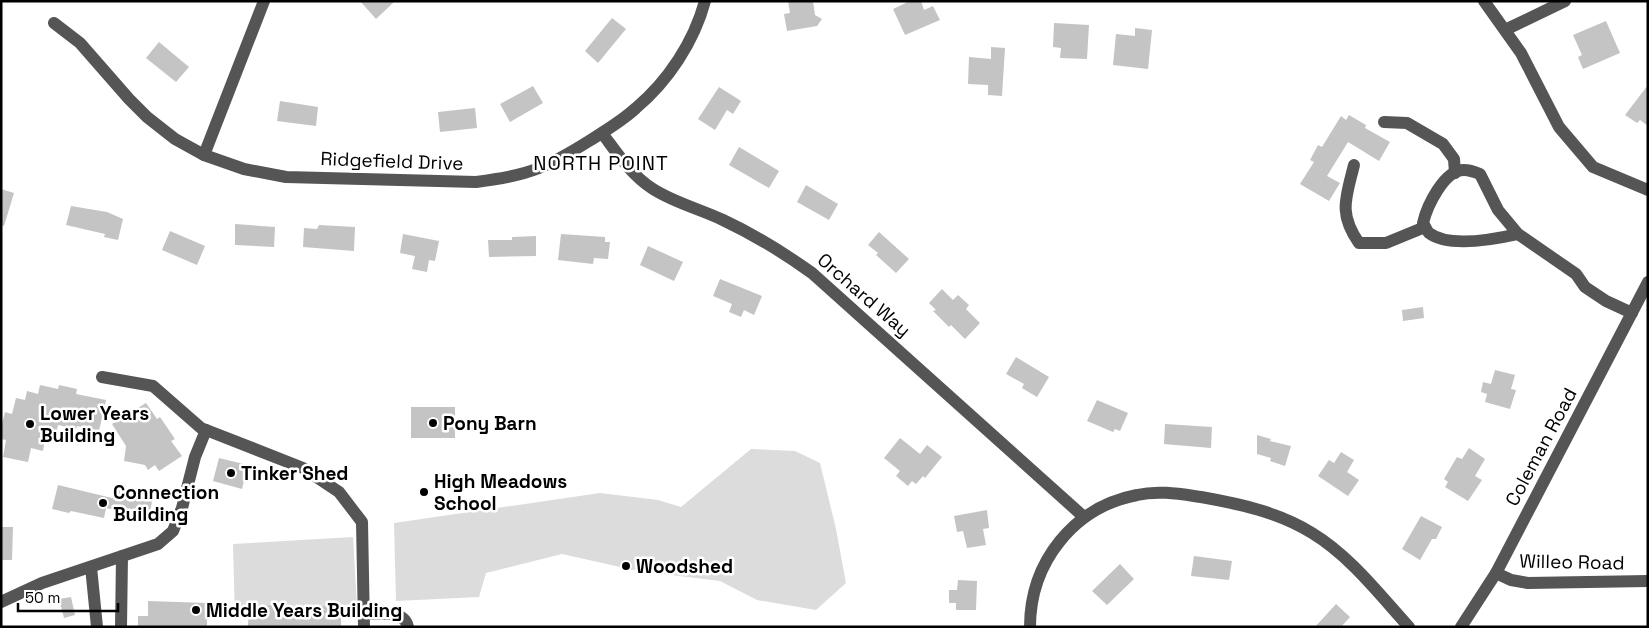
<svg xmlns="http://www.w3.org/2000/svg" width="1649" height="628" viewBox="0 0 1649 628" font-family="'Space Grotesk',sans-serif">
<style>
.green{fill:#dcdcdc}
.building{fill:#c4c4c4}
.lines{fill:none;stroke-linecap:round;stroke-linejoin:round}
.minor{stroke:#555;stroke-width:12}
.poi-dot{fill:#000;stroke:#fff;stroke-width:2}
.labels{text-anchor:middle;dominant-baseline:central;stroke-width:5;stroke-linejoin:round;paint-order:stroke}
.street-label{font-size:19px;fill:#000;stroke:#fff}
.poi-label{font-size:19px;font-weight:bold;fill:#000;stroke:#fff;text-anchor:start}
.neighbourhood-label{font-size:20px;letter-spacing:1px;fill:#000;stroke:#fff}
</style>
<rect width="100%" height="100%" fill="#fff"/>
<g class="green">
<polygon points="751,449 795,451 820,463 836,529 846,583 816,610 757,600 720,581 638,571 562,554 486,573 479,597 396,601 394,523 600,493 658,500 681,507"/>
<polygon points="353,537 357,606 249,605 235,620 233,544"/>
</g>
<g class="building">
<polygon points="360,1 395,1 376,19"/>
<polygon points="788,1 813,1 815,15 822,19 817,26 787,31 784,14 790,13"/>
<polygon points="910,1 921,1 924,10 933,6 940,20 905,35 893,9"/>
<polygon points="612,18 626,29 598,63 585,51"/>
<polygon points="1606,21 1620,53 1583,69 1578,57 1582,55 1573,35"/>
<polygon points="1054,23 1089,25 1087,59 1060,58 1061,48 1053,47"/>
<polygon points="1135,28 1152,30 1148,69 1113,65 1116,34 1135,36"/>
<polygon points="159,42 189,67 176,82 146,58"/>
<polygon points="991,47 1005,48 1002,96 988,95 988,85 968,84 969,57 991,59"/>
<polygon points="1648,85 1648,126 1640,120 1637,123 1625,115"/>
<polygon points="533,86 543,103 510,122 500,104"/>
<polygon points="719,87 741,101 733,114 727,110 715,130 698,119"/>
<polygon points="280,101 318,107 316,126 277,121"/>
<polygon points="475,108 477,128 440,132 438,112"/>
<polygon points="1349,115 1366,125 1365,128 1390,142 1379,161 1348,142 1327,176 1340,183 1329,201 1300,184 1314,162 1310,160 1318,145 1322,147 1341,116 1346,120"/>
<polygon points="739,147 779,171 769,188 729,165"/>
<polygon points="806,185 838,204 829,220 797,202"/>
<polygon points="1,189 14,193 4,226 1,225"/>
<polygon points="71,206 107,212 123,219 118,240 104,237 105,234 66,225"/>
<polygon points="235,224 275,227 274,247 235,245"/>
<polygon points="319,225 355,227 354,251 303,247 304,228 317,229"/>
<polygon points="170,231 205,246 197,265 162,250"/>
<polygon points="879,232 909,259 896,273 876,255 878,253 868,245"/>
<polygon points="403,234 439,241 435,261 429,260 427,272 412,269 415,256 400,253"/>
<polygon points="561,234 605,237 605,242 610,242 608,259 594,258 593,264 558,260"/>
<polygon points="536,236 536,256 489,257 488,240 512,240 512,237"/>
<polygon points="648,246 683,262 674,281 640,265"/>
<polygon points="720,279 762,296 754,315 744,310 741,317 729,312 732,304 713,296"/>
<polygon points="942,289 953,300 958,295 969,305 966,309 980,323 965,339 951,325 949,327 933,311 936,310 929,303"/>
<polygon points="1423,307 1424,318 1403,321 1402,310"/>
<polygon points="1016,357 1049,377 1037,397 1022,388 1024,384 1006,374"/>
<polygon points="1495,370 1515,375 1511,389 1516,390 1510,409 1485,402 1487,394 1481,392 1483,382 1491,384"/>
<polygon points="40,385 58,389 59,385 77,389 76,394 106,400 99,431 77,426 76,429 58,425 56,435 46,433 43,451 31,448 28,462 3,457 6,440 1,439 1,428 5,412 12,414 16,398 25,400 27,391 38,394"/>
<polygon points="1097,400 1128,413 1120,431 1115,429 1113,432 1087,421"/>
<polygon points="146,403 157,419 160,417 175,439 171,441 182,456 159,471 155,465 148,470 145,465 124,461 126,446 112,424"/>
<rect x="411" y="407" width="44" height="31"/>
<polygon points="1165,424 1212,427 1211,448 1164,444"/>
<polygon points="1257,435 1271,439 1270,441 1291,446 1285,466 1270,461 1271,458 1257,454"/>
<polygon points="900,438 920,454 927,445 942,457 925,478 923,476 916,484 912,481 908,486 896,476 900,471 884,458"/>
<polygon points="1469,448 1485,459 1475,476 1482,480 1468,501 1445,487 1448,482 1444,479 1457,457 1462,459"/>
<polygon points="1341,452 1354,460 1347,472 1359,480 1348,496 1318,476 1329,460 1334,463"/>
<polygon points="219,458 248,465 242,489 213,481"/>
<polygon points="58,485 112,498 114,487 153,496 149,518 106,508 104,518 71,511 69,513 52,509"/>
<polygon points="987,510 989,528 983,529 986,545 967,548 963,531 957,532 954,516"/>
<polygon points="1421,516 1442,527 1436,539 1432,539 1420,560 1402,549"/>
<polygon points="1,527 13,527 12,560 1,560"/>
<polygon points="1194,556 1232,561 1229,580 1191,576"/>
<polygon points="1120,564 1134,579 1107,605 1092,591"/>
<polygon points="958,580 977,581 976,610 956,610 956,603 949,603 949,590 957,590"/>
<polygon points="71,597 75,615 64,618 59,599"/>
<polygon points="148,601 207,603 207,627 138,627 138,616 148,616"/>
<polygon points="1336,604 1350,617 1341,627 1315,627"/>
<polygon points="249,605 341,606 341,627 248,627"/>
</g>
<g class="lines">
<g class="minor">
<polyline points="1484,1 1521,53 1559,127 1593,167 1648,190"/>
<path d="M54,23L80,43L129,99L147,117L175,139L204,155L244,169L286,177L476,182C498,179 519,176 539,168C557,161 573,151 589,141C605,131 622,121 636,108C668,81 694,42 705,1"/>
<polyline points="1505,30 1565,1"/>
<polyline points="1384,122 1407,123 1443,144 1454,159 1455,173"/>
<path d="M602,133C617,153 631,175 653,189C675,203 700,209 723,220C755,235 784,253 812,273L1084,517"/>
<polyline points="204,155 264,1"/>
<path d="M1354,165C1346,198 1338,213 1359,243H1386L1425,227"/>
<path d="M1518,234C1496,239 1449,248 1429,233C1427,231 1425,226 1423,223C1427,206 1444,170 1464,170C1469,170 1475,172 1480,174L1498,210L1518,234L1576,274L1585,287L1606,301L1632,313"/>
<polyline points="102,377 153,386 201,428 303,468 339,492 362,522 364,627"/>
<polyline points="91,567 97,627"/>
<polyline points="1496,573 1511,580 1528,583 1648,581"/>
<polyline points="1,602 42,583 158,544 173,531 182,508 195,457 206,430"/>
<path d="M363,614C378,614 404,609 408,627"/>
<polyline points="121,627 122,556"/>
<path d="M1030,627C1030,562 1074,507 1137,495C1158,490 1180,494 1201,497C1240,504 1278,512 1312,533C1350,556 1379,594 1409,627"/>
<polyline points="1461,627 1496,573 1648,282"/>
</g>
</g>
<g class="poi-dot">
<circle cx="433" cy="423" r="5"/>
<circle cx="30" cy="424" r="5"/>
<circle cx="231" cy="473" r="5"/>
<circle cx="424" cy="492" r="5"/>
<circle cx="103" cy="503" r="5"/>
<circle cx="626" cy="566" r="5"/>
<circle cx="196" cy="610" r="5"/>
</g>
<g class="labels">
<g class="street-label">
<text transform="translate(392 161) rotate(2)">Ridgefield Drive</text>
<text transform="translate(864 295) rotate(41)">Orchard Way</text>
<text transform="translate(1541 447) rotate(-62)">Coleman Road</text>
<text transform="translate(1572 562) rotate(1)">Willeo Road</text>
</g>
<g class="poi-label">
<text x="40" y="413">Lower Years<tspan x="40" dy="22">Building</tspan></text>
<text x="443" y="423">Pony Barn</text>
<text x="241" y="473">Tinker Shed</text>
<text x="434" y="481">High Meadows<tspan x="434" dy="22">School</tspan></text>
<text x="113" y="492">Connection<tspan x="113" dy="22">Building</tspan></text>
<text x="636" y="566">Woodshed</text>
<text x="206" y="610">Middle Years Building</text>
</g>
<g class="neighbourhood-label">
<text x="601" y="163">NORTH POINT</text>
</g>
</g>
<rect width="1649" height="628" fill="none" stroke="#000000" stroke-width="5"/>
<path d="M18 603v8h100v-8" fill="none" stroke="#000000" stroke-width="2.5"/>
<text x="25" y="603" font-size="15" fill="#000000" stroke="#ffffff" stroke-width="4" paint-order="stroke">50 m</text>
</svg>
